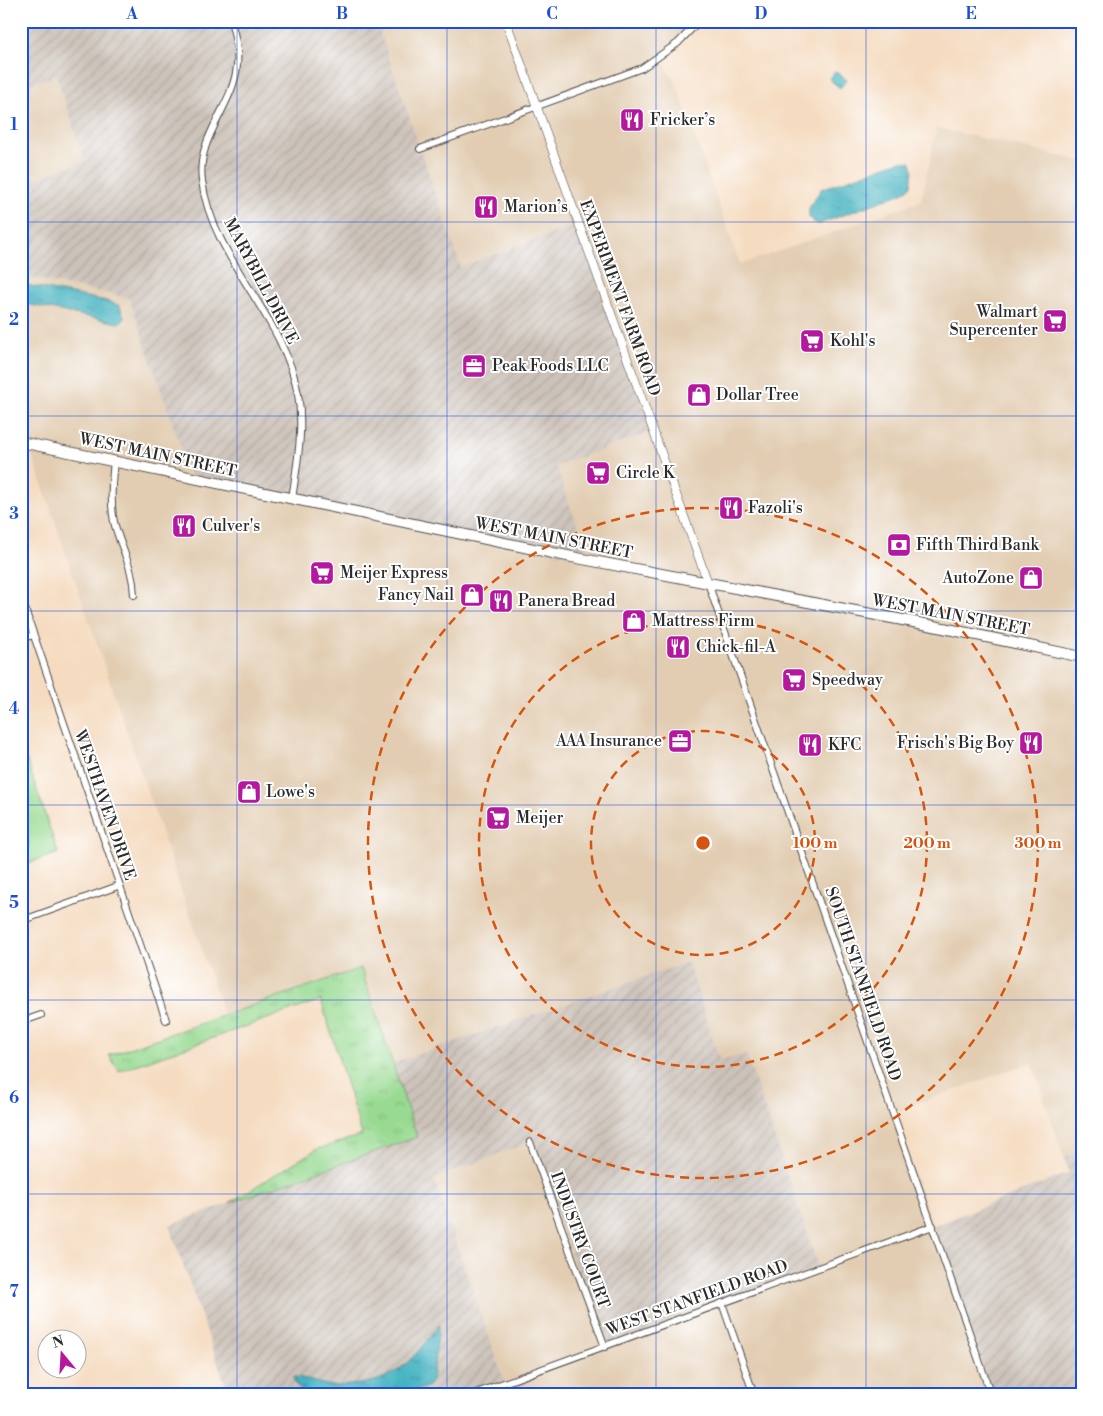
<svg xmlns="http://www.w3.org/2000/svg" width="1103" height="1416" viewBox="0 0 1103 1416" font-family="'Libre Bodoni',serif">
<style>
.built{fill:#e2cdb2}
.industrial{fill:url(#industrial-furrows)}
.grass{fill:url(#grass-tufts);stroke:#62825e}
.park{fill:#98da92;stroke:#62825e}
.water{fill:url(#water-ripples);stroke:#386f76}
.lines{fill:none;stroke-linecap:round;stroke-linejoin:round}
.minor-casing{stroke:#494642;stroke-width:8}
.tertiary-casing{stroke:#494642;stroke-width:9}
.primary-casing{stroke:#494642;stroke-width:12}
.minor{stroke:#fff;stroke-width:6}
.tertiary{stroke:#fff;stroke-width:8}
.primary{stroke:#fff;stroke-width:10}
.grid{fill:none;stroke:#1d4ed8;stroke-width:1;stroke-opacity:0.55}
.ring{fill:none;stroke:#d5540f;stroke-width:2.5;stroke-dasharray:9 6}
.labels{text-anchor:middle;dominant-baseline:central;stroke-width:4;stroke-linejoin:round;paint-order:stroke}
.poi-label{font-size:16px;fill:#2b2b2b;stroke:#fff;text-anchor:start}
.street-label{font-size:16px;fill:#2b2b2b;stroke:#fff}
.centre{fill:#d5540f;stroke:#fff;stroke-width:2.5}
.ring-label{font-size:15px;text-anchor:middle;font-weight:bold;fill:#d5540f;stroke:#fff;stroke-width:4;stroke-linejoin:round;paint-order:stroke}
.neatline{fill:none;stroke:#1d4ed8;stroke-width:2}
.grid-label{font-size:16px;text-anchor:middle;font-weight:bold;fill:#1d4ed8}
</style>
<defs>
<pattern id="industrial-furrows" width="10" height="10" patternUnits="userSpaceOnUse" patternTransform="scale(1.25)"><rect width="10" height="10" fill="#ccc2b9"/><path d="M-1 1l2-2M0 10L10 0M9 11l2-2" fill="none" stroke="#afa79f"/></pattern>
<pattern id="grass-tufts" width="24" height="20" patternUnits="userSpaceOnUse" patternTransform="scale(1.25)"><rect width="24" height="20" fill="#98da92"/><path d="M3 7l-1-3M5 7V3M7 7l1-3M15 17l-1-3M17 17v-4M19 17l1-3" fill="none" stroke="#83bb7e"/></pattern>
<pattern id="water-ripples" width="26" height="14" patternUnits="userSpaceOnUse" patternTransform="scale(1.25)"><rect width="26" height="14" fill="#45b3c1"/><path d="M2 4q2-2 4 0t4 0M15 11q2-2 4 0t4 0" fill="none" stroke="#3a929d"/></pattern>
</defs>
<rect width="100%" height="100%" fill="#fff"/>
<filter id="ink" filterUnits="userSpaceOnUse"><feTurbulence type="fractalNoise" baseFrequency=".02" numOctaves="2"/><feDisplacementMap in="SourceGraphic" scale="10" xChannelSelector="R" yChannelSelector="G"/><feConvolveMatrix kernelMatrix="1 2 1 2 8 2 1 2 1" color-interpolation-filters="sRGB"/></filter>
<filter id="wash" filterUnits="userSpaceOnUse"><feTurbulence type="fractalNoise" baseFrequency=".0096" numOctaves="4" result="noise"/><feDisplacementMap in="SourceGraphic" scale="20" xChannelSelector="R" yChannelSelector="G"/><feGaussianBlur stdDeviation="1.12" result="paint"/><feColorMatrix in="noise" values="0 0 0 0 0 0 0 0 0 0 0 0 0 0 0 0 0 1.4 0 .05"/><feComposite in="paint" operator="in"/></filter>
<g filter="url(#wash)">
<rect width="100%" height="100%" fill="#f5dcc1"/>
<g class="built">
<polygon points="376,21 699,21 660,57 676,83 740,265 921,201 937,128 1082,161 1082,1152 1064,1158 1032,1062 893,1112 991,1395 509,1395 434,1178 530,1142 745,1054 720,1062 688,962 393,1063 360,968 224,1015 28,443 21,442 21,276 129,298 191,477 589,560 556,466 652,431 578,224 461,268"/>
<polygon points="56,75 86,161 21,184 21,87"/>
</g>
<g class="industrial">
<polygon points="21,21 376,21 461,267 578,224 653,431 556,466 590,560 191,477 129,298 21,276 21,184 85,161 56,75 21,87"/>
<polygon points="688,962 720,1061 746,1054 819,1268 605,1347 530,1142 434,1179 505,1383 471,1395 229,1395 169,1225 416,1137 393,1063"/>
<polygon points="1082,1152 1082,1395 991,1395 933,1226 1069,1173 1064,1158"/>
</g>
<polygon class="grass" points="361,968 417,1137 229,1203 315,1150 362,1135 321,1000 119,1071 109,1055"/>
<polygon class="park" points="21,743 58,853 21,866"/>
<g class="water">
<polygon points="835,71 847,80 840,88 829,79"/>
<polygon points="900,161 911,162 913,169 911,186 903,193 819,224 813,222 809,217 809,208 821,189"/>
<polygon points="21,284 107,301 120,306 125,319 118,323 21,303"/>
<path d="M21,825C29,839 33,849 21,862Z"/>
<path d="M439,1325L432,1381L428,1386L405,1395H307L296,1385L293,1377C305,1377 315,1383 327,1385C334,1387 342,1385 350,1385C397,1382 412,1360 439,1325Z"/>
</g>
</g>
<g filter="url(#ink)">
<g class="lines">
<defs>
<g id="minor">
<path d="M231,21C235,35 239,51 237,66C233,107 196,137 202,181C213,261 284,315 298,394C304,429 297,464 292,499"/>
<polyline points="420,149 642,68 678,43 699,21"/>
<path d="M114,460C112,481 110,501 114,522C121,549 133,566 134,595"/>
<polyline points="708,583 991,1395"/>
<polyline points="21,598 166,1020"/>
<polyline points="21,639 33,635"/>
<polyline points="21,921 118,886"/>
<polyline points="21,1022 41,1015"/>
<polyline points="530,1142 605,1347"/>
<polyline points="722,1303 754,1395"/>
<polyline points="471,1395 933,1226"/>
</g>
<polyline id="tertiary" points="506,21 708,583"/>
<polyline id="primary" points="21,442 572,557 929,625 1082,657"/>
</defs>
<use href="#minor" class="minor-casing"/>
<use href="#tertiary" class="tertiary-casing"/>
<use href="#primary" class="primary-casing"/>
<use href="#minor" class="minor"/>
<use href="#tertiary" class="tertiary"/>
<use href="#primary" class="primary"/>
</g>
</g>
<path class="grid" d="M237,21V1395M447,21V1395M656,21V1395M866,21V1395M21,222H1082M21,416H1082M21,611H1082M21,805H1082M21,1000H1082M21,1194H1082"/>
<g class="ring">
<circle cx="703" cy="843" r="112"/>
<circle cx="703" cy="843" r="224"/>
<circle cx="703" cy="843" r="335"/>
</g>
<defs>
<symbol id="restaurant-square" viewBox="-11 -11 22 22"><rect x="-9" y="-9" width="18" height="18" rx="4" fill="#b5179e" stroke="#fff"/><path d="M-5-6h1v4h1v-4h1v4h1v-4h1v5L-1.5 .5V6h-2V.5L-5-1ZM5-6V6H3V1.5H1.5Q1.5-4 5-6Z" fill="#fff"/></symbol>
<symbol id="supermarket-square" viewBox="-11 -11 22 22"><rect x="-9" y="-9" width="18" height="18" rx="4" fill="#b5179e" stroke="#fff"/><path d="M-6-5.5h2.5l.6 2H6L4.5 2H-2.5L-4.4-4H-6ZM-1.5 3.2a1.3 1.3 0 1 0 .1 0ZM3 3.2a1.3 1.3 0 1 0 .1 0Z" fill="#fff"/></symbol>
<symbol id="office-square" viewBox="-11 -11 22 22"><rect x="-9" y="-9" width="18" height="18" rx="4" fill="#b5179e" stroke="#fff"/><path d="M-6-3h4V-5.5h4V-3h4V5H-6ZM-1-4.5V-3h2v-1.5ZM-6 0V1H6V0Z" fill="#fff"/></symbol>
<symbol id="shop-square" viewBox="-11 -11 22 22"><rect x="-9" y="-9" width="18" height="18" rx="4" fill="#b5179e" stroke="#fff"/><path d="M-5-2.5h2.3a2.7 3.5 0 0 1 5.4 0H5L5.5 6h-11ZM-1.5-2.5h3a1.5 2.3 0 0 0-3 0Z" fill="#fff"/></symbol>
<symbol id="bank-square" viewBox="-11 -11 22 22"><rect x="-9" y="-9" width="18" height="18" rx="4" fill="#b5179e" stroke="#fff"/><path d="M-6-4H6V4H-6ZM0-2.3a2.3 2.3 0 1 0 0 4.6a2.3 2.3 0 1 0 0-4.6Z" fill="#fff"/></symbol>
</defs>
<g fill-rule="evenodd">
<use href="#restaurant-square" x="618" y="106" width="28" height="28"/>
<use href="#restaurant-square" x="472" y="193" width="28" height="28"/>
<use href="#supermarket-square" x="1041" y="307" width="28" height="28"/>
<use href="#supermarket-square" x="798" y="327" width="28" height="28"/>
<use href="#office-square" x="460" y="352" width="28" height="28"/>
<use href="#shop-square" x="685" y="381" width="28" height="28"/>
<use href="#supermarket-square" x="584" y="459" width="28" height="28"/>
<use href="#restaurant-square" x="717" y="494" width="28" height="28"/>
<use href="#restaurant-square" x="170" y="512" width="28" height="28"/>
<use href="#bank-square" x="885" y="531" width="28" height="28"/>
<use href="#supermarket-square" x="308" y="559" width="28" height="28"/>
<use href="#shop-square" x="1017" y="564" width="28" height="28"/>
<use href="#shop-square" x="458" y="581" width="28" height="28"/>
<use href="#restaurant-square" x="487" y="587" width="28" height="28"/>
<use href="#shop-square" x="620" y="607" width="28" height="28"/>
<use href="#restaurant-square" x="664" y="633" width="28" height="28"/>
<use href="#supermarket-square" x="780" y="666" width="28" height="28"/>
<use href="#office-square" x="666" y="727" width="28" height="28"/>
<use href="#restaurant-square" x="1017" y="729" width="28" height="28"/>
<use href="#restaurant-square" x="796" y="731" width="28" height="28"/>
<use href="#shop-square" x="235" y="778" width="28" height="28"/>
<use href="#supermarket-square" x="484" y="804" width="28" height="28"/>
</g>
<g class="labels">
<g class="poi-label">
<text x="650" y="120">Fricker’s</text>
<text x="504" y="207">Marion’s</text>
<text x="1038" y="312" text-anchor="end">Walmart<tspan x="1038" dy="18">Supercenter</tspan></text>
<text x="830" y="341">Kohl's</text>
<text x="492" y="366">Peak Foods LLC</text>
<text x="716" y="395">Dollar Tree</text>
<text x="616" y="473">Circle K</text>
<text x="748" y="508">Fazoli's</text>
<text x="202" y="526">Culver's</text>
<text x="916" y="545">Fifth Third Bank</text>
<text x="340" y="573">Meijer Express</text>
<text x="1014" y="578" text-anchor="end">AutoZone</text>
<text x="454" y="595" text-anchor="end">Fancy Nail</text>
<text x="518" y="601">Panera Bread</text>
<text x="652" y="621">Mattress Firm</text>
<text x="696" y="647">Chick-fil-A</text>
<text x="812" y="680">Speedway</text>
<text x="662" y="741" text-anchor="end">AAA Insurance</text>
<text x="1014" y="743" text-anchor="end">Frisch's Big Boy</text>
<text x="828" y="745">KFC</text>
<text x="266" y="792">Lowe's</text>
<text x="516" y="818">Meijer</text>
</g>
<g class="street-label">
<text transform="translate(261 281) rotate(62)">MARYBILL DRIVE</text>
<text transform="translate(620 298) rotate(70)">EXPERIMENT FARM ROAD</text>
<text transform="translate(158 455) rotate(12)">WEST MAIN STREET</text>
<text transform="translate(554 538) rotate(11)">WEST MAIN STREET</text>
<text transform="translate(951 615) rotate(11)">WEST MAIN STREET</text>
<text transform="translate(105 805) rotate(71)">WESTHAVEN DRIVE</text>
<text transform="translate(863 984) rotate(71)">SOUTH STANFIELD ROAD</text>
<text transform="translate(580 1240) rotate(70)">INDUSTRY COURT</text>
<text transform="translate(697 1298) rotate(-20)">WEST STANFIELD ROAD</text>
</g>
</g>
<circle cx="703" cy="843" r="8" class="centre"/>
<g class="ring-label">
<text x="815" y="848">100 m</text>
<text x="927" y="848">200 m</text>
<text x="1038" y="848">300 m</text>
</g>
<rect width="1103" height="1416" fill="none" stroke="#fff" stroke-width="55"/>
<g transform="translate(62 1354) rotate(342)"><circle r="24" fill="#ffffff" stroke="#aaaaaa"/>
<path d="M0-4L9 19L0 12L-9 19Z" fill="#b5179e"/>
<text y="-8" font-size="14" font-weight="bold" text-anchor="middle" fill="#2b2b2b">N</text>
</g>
<rect x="28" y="28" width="1048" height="1360" class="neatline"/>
<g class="grid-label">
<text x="132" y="19">A</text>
<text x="342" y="19">B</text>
<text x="552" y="19">C</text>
<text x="761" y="19">D</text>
<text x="971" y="19">E</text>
<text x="14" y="130">1</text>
<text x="14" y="325">2</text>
<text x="14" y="519">3</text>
<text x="14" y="714">4</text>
<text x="14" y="908">5</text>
<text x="14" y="1103">6</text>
<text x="14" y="1297">7</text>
</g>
</svg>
